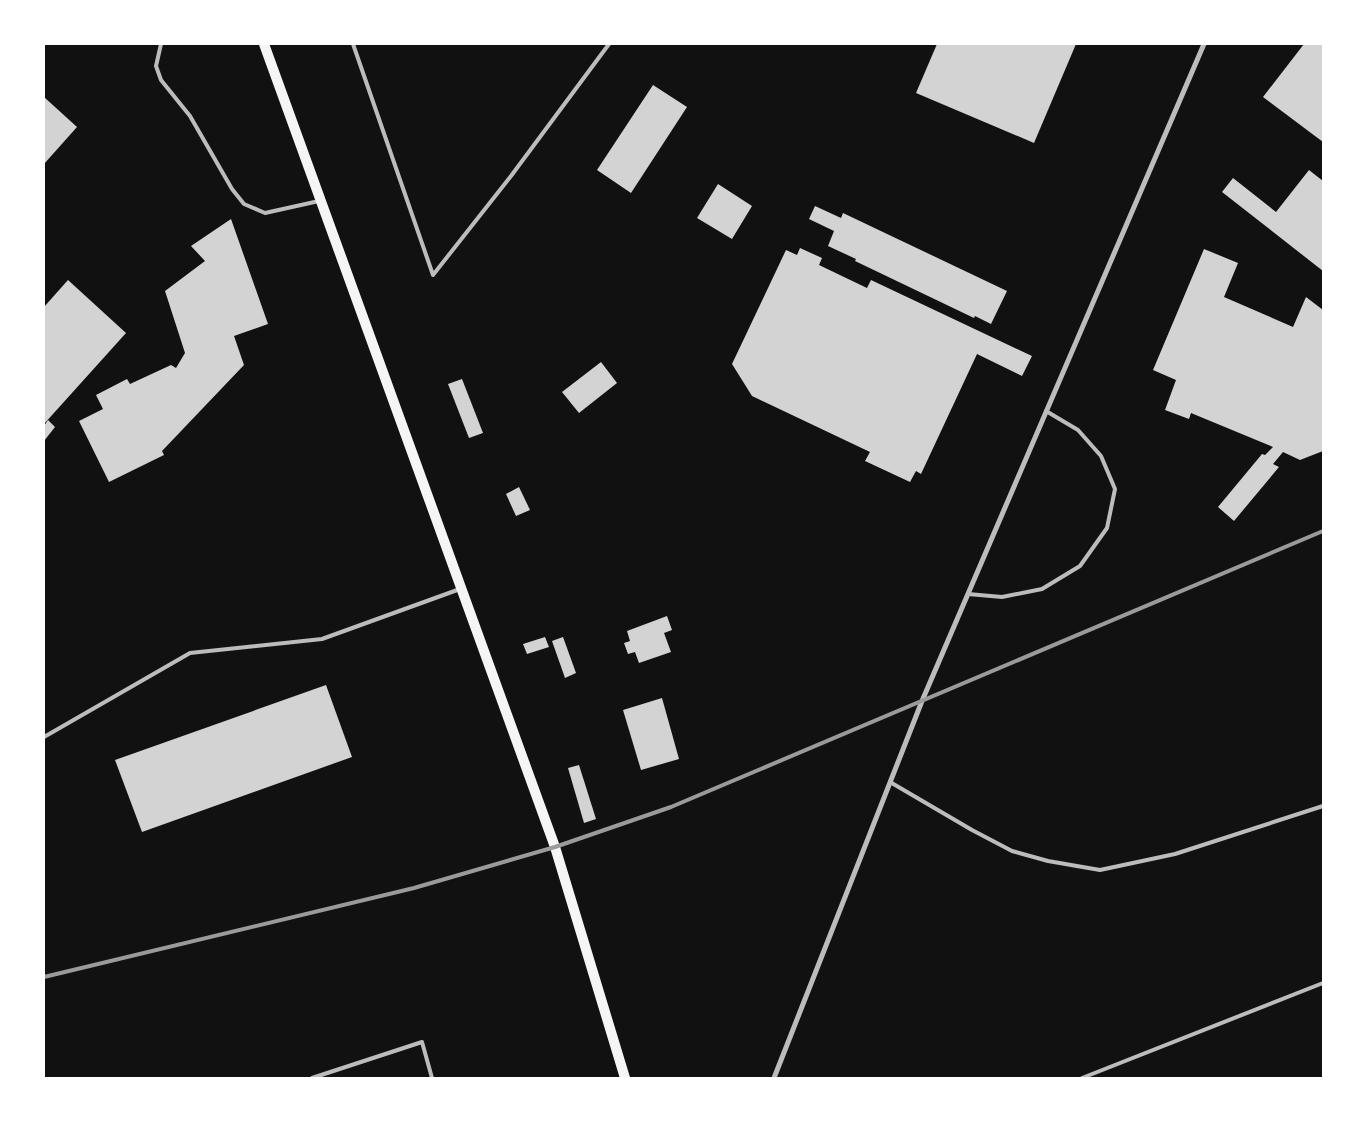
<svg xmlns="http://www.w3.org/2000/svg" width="1367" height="1122" viewBox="0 0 1367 1122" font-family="Helvetica,sans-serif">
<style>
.building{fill:#d3d3d3}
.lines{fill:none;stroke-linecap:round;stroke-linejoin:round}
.service{stroke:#bcbcbc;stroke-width:4}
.minor{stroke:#bcbcbc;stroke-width:5}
.secondary{stroke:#f5f5f5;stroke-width:10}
.rail{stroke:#9a9a9a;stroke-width:4}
</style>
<rect width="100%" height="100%" fill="#111"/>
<g class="building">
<polygon points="937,44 1076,44 1034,143 916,93"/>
<polygon points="1304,44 1323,44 1323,142 1263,97"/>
<polygon points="653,85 687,107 631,193 597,170"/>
<polygon points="44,97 77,127 44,164"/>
<polygon points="1309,170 1323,181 1323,271 1222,192 1233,178 1276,212"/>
<polygon points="718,184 752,206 732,239 697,218"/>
<polygon points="815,206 841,218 843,213 1007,291 991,324 975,316 974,318 855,261 856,259 828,246 834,231 809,219"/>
<polygon points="231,219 268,324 234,336 244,365 162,451 164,455 109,482 79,421 103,409 96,395 127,379 130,384 171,365 176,368 185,353 165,291 205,261 191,246"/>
<polygon points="800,248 822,258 819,265 867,288 871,280 1032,356 1022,376 977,354 921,474 916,471 910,482 865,461 870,452 752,396 732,364 786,250 797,255"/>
<polygon points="1204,249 1238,263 1224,297 1293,327 1306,297 1323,310 1323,451 1300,460 1283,452 1273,464 1279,467 1234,521 1218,507 1262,454 1265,455 1273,447 1191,413 1189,419 1165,410 1176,380 1153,370"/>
<polygon points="68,280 126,333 44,424 44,307"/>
<polygon points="601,362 617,383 579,413 562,392"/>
<polygon points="462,379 483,433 469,438 448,384"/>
<polygon points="48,420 55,427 44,441 44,426"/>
<polygon points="519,487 530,510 516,516 506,494"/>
<polygon points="667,616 672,630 664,633 671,652 639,663 635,652 628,654 624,643 630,641 627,631"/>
<polygon points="545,637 549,647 527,654 523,644"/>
<polygon points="563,637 576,673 565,678 552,641"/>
<polygon points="326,685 352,757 142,832 115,760"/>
<polygon points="662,698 679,759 641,770 623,710"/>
<polygon points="579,765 596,819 584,823 568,768"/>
</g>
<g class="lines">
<g class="service">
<polyline points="161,44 156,66 161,80 190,116 232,189 244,204 265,213 319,201"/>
<polyline points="353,44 433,275 511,176 609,44"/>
<polyline points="968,594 1002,597 1042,589 1080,566 1107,528 1115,489 1101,456 1078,430 1046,411"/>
<polyline points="44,737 190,653 322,639 460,589"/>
<polyline points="890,782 972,830 1012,851 1048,861 1100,870 1175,854 1323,806"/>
<polyline points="312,1078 422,1042 432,1078"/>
<polyline points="1082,1078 1323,983"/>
</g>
<polyline class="minor" points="774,1078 922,701 1204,44"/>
<polyline class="secondary" points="264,44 555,847 625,1078"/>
<polyline class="rail" points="44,977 414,888 555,847 671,807 1323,531"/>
</g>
<rect width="1367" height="1122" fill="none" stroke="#ffffff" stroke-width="90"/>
</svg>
